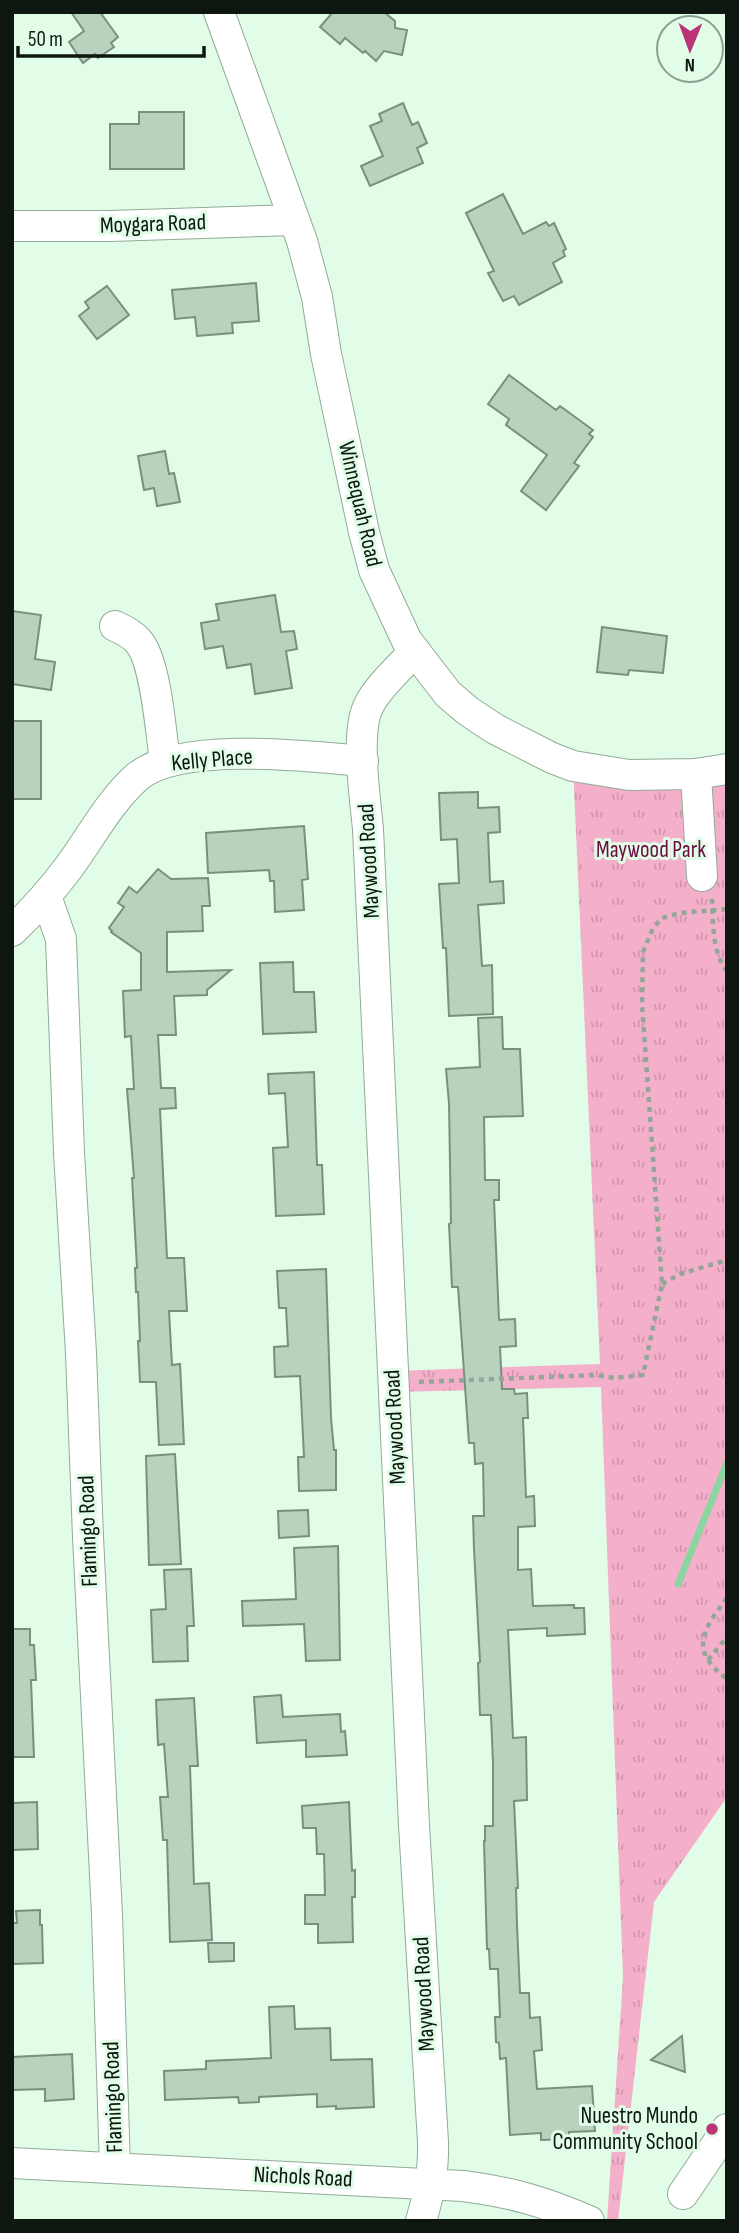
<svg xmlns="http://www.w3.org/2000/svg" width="739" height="2233" viewBox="0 0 739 2233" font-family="'Sofia Sans Condensed',sans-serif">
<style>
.grass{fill:url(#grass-tufts)}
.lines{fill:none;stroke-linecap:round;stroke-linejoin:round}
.stream{stroke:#8cd5a0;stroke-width:7}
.building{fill:#b9d2be;stroke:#79907e;stroke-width:2}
.minor-casing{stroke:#92ab98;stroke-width:32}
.path{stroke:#93a798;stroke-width:4.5;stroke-dasharray:5 5;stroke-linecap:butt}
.minor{stroke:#fff;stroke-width:30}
.poi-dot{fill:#ba3477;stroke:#e1fce7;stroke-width:2.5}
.labels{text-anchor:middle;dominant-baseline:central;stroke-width:6;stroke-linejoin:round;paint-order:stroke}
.street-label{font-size:23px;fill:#0d160f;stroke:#e1fce7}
.park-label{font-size:23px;fill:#6c0b40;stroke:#e1fce7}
.poi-label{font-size:23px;fill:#0d160f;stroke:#e1fce7;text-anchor:end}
</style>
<defs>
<pattern id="grass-tufts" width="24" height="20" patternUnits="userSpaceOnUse" patternTransform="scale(1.75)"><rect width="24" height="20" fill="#f4afca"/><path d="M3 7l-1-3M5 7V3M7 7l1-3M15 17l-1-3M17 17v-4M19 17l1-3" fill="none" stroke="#d096ac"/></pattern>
</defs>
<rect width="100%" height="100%" fill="#e1fce7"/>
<polygon class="grass" points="573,766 727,769 727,1797 654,1902 618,2221 607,2221 623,1977 601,1387 394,1392 393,1371 600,1364"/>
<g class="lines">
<polyline class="stream" points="678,1584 727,1463"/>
</g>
<g class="building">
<polygon points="71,12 100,12 118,37 111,43 114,47 98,58 95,54 83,63 69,42 84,31"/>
<polygon points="333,12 384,12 395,21 395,28 407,30 402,55 384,51 376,61 365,51 363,53 345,38 340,44 320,27"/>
<polygon points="403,103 412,125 418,122 427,143 417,148 423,163 370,186 361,166 383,156 370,126 382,121 379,114"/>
<polygon points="139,112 184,112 184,169 110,169 110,124 139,124"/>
<polygon points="503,194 523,234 546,222 549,226 554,223 566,249 563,251 565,256 553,263 562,282 519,305 514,296 503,301 488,273 494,271 466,213"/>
<polygon points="256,283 259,321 232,323 233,333 197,336 195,317 175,319 172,290"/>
<polygon points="107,286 129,315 97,339 79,316 89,308 85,302"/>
<polygon points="509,375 556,410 560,406 593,430 589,434 593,437 574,463 579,466 546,510 521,491 547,455 506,425 509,419 488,404"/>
<polygon points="165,451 169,474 174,473 180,502 157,506 154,488 144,490 138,456"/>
<polygon points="275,595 281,632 294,631 297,649 286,651 292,688 255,694 251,664 227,668 223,646 205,649 201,623 219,620 216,604"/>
<polygon points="12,611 41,615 35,659 55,662 51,690 12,684"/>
<polygon points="602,627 667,636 663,673 629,670 628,675 597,672"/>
<rect x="12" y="721" width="29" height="78"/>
<polygon points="478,792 478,808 499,807 500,832 488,833 490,882 503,881 504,903 478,905 482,966 492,965 493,1014 449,1016 446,948 443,948 439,884 459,883 457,839 441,840 439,793"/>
<polygon points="304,826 308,879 302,880 304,910 275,912 274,881 270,881 269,870 208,873 206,833"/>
<polygon points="158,869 171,879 208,878 210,906 202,906 203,931 167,932 167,972 231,970 207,990 207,995 174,996 176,1035 158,1035 161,1088 175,1088 176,1108 160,1109 167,1258 184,1258 187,1311 169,1311 172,1365 180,1364 184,1444 159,1445 156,1382 140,1382 138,1341 140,1341 138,1292 136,1292 135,1268 137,1268 132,1178 134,1178 127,1089 134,1089 131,1036 125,1037 123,991 141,990 141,953 111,932 112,931 109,928 124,907 118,903 129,887 137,893"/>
<polygon points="293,962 294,992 314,992 316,1032 263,1034 260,963"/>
<polygon points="502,1017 503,1049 520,1049 523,1116 484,1117 485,1180 499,1180 499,1200 494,1200 499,1320 515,1319 516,1346 500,1347 502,1389 514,1389 515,1394 527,1393 528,1418 523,1418 526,1497 534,1496 535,1526 518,1527 518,1570 531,1569 533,1606 574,1605 574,1608 584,1608 585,1634 547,1636 547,1628 508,1630 513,1738 526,1737 527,1800 514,1801 518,1888 516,1888 517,1925 520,1993 529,1993 530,2018 540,2017 542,2050 534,2051 537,2089 592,2086 595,2131 569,2132 569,2139 541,2140 541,2133 510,2135 506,2058 500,2059 499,2043 496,2042 495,2017 500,2017 498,1969 490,1969 489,1949 487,1949 484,1841 485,1841 485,1826 493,1826 493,1763 491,1715 480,1715 478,1663 480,1662 474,1549 473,1516 484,1516 483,1463 475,1464 474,1443 469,1443 458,1287 452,1287 449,1224 451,1223 449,1103 446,1069 480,1067 478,1018"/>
<polygon points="314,1072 317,1165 322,1165 324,1214 276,1216 273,1148 288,1147 285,1093 269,1094 268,1074"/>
<polygon points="326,1269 331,1418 334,1450 336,1450 336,1490 299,1491 298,1457 304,1457 300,1376 275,1377 274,1347 288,1346 286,1308 279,1308 277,1271"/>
<polygon points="175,1454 181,1564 149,1565 146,1456"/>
<polygon points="308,1510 309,1536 279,1538 278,1511"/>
<polygon points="338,1546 340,1660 306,1661 304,1624 243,1626 242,1601 296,1599 294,1548"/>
<polygon points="191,1569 194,1626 187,1626 188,1661 153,1662 151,1610 166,1609 164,1570"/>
<polygon points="12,1629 30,1629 30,1645 34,1645 36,1680 31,1680 34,1757 12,1757"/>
<polygon points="281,1695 283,1717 340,1714 341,1732 345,1731 347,1755 306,1757 306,1740 257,1743 254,1697"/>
<polygon points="194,1698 198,1766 190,1766 194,1884 209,1883 212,1940 170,1942 167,1840 163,1840 160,1797 168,1797 164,1744 158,1745 156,1700"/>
<polygon points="37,1802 38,1849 12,1850 12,1803"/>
<polygon points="349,1802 352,1871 355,1870 355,1897 352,1897 353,1942 318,1943 318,1924 305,1924 305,1895 325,1895 324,1854 317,1854 316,1828 303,1828 302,1806"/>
<polygon points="40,1910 40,1925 42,1925 43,1963 12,1964 12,1923 17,1923 16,1911"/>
<polygon points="208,1943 234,1943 234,1961 209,1962"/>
<polygon points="294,2006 295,2029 330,2028 331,2060 372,2059 374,2107 336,2109 336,2106 317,2107 317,2094 259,2097 259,2102 239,2103 238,2097 165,2100 164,2071 206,2069 206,2061 271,2058 269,2007"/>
<polygon points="682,2036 685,2072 651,2060"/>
<polygon points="72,2054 74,2099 45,2101 45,2089 12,2090 12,2057"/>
</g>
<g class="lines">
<defs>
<g id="minor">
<polyline points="219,12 302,241 317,297 326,354 364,532 374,570 407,641 448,694 468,711 495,729 552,758 573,766 629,775 696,774 727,769"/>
<polyline points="12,226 110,226 294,220"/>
<path d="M115,626C124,630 132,634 138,641C156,660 161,734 165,762"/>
<path d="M415,651C402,665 377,688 369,705C355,731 365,797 368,829L414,1825L433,2142C434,2168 429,2195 421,2221"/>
<polyline points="696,774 702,876"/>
<polyline points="46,896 61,939 69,1153 81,1353 88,1537 107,1915 115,2168"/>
<path d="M12,931C33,911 52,890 69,867C91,837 109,802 137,777C179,741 309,756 363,761"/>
<path d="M12,2163L463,2186C511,2192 545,2202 589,2221"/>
<polyline points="683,2194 727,2129"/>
</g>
</defs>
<use href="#minor" class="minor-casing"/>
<g class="path">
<path d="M712,899C713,922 712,953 727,971"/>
<polyline points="662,1284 680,1274 727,1260"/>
<polyline points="419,1382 597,1375 614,1378 643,1375 662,1284 642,1004 643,952 653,928 662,918 680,913 727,909"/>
<path d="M727,1598C703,1630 688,1650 727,1679"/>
<polyline points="708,1660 727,1637"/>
</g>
<use href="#minor" class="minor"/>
</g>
<circle class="poi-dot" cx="712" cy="2129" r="7"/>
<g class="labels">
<g class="street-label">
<text transform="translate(153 224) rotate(-2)">Moygara Road</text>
<text transform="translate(360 504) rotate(77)">Winnequah Road</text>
<text transform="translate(212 760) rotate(-5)">Kelly Place</text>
<text transform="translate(369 861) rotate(-93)">Maywood Road</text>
<text transform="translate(395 1427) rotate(-93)">Maywood Road</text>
<text transform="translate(88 1531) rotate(-92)">Flamingo Road</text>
<text transform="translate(424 1994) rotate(-93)">Maywood Road</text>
<text transform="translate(113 2097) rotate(-92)">Flamingo Road</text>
<text transform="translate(303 2177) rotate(3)">Nichols Road</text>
</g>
<g class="park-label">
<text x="651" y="850">Maywood Park</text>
</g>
<g class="poi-label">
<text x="698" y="2116">Nuestro Mundo<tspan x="698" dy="26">Community School</tspan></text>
</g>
</g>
<rect width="739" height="2233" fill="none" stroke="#0d160f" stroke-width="28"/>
<g transform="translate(690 49) rotate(181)"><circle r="33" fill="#e1fce7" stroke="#8ca091" stroke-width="2"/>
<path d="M0-5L12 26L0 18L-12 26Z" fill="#ba3477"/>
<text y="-10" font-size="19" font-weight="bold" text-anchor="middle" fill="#0d160f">N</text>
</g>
<path d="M18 46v10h186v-10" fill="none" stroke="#0d160f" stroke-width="3.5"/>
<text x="28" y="46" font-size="21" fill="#0d160f" stroke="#e1fce7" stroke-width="5" paint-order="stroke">50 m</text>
</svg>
